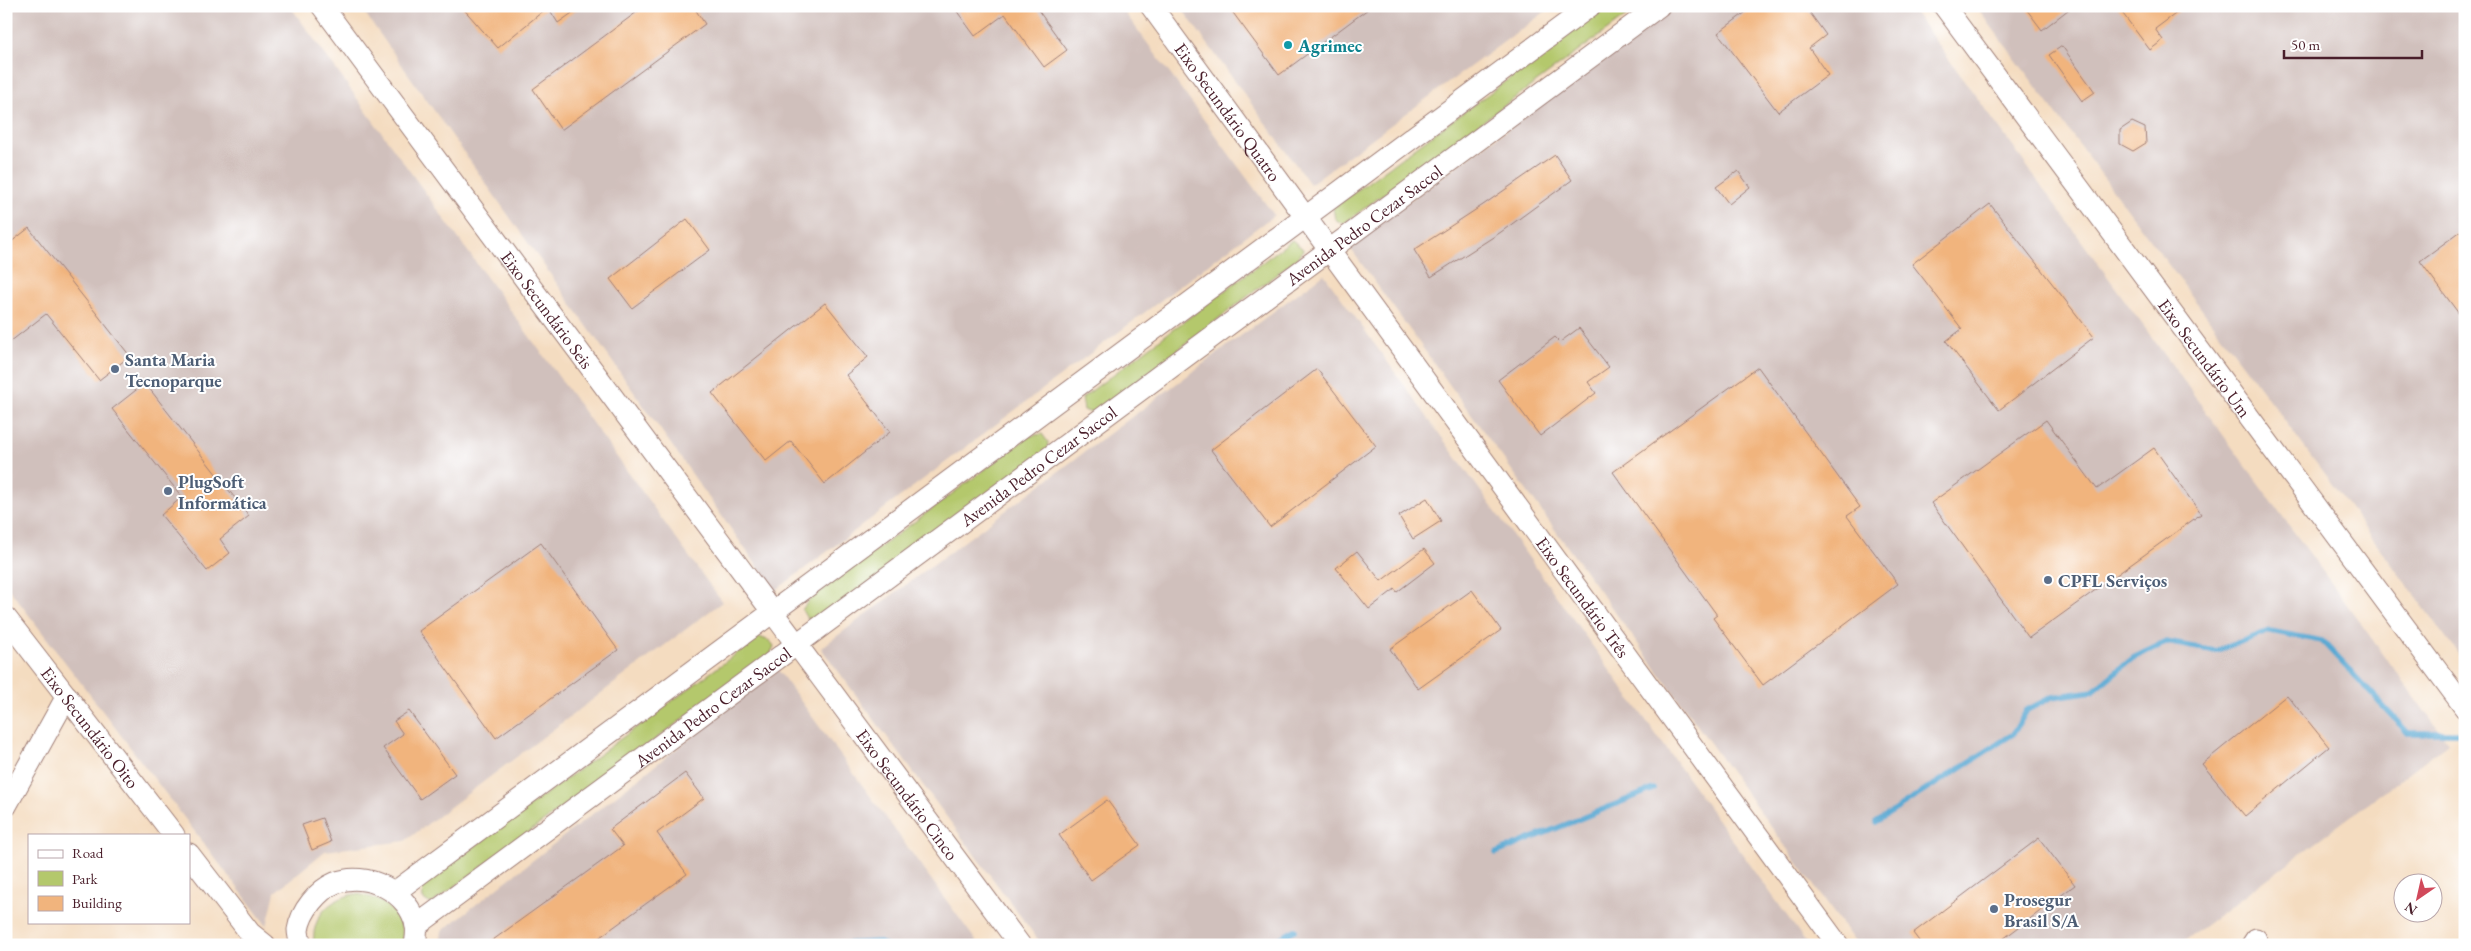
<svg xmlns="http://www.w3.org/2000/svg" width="2471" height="951" viewBox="0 0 2471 951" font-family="'EB Garamond',serif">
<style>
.industrial{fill:#d0c0bc}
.green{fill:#b4c86c;stroke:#7f744c}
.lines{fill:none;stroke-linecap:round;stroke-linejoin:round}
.stream{stroke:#59a7d2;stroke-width:5.5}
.building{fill:#f1b47d}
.minor-casing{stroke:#9f7e76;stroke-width:23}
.minor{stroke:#fff;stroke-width:21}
.culture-dot{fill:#0f9aa8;stroke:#fff;stroke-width:2}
.service-dot{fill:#5c6f8a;stroke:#fff;stroke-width:2}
.labels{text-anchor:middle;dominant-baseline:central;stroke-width:4;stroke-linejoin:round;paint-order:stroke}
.culture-label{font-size:18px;font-weight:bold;fill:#0d838f;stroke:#fff;text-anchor:start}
.street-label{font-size:18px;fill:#4a1f2b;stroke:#fff}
.service-label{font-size:18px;font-weight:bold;fill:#4e5e75;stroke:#fff;text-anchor:start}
</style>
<rect width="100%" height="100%" fill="#fff"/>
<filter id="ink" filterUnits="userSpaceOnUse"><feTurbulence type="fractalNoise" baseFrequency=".02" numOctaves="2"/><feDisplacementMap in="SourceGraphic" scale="10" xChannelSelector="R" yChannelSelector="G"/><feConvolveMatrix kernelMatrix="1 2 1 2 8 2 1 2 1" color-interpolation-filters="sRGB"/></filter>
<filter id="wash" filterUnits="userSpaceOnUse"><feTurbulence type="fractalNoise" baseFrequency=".0096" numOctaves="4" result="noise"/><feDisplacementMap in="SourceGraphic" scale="20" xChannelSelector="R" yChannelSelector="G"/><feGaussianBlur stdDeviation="1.12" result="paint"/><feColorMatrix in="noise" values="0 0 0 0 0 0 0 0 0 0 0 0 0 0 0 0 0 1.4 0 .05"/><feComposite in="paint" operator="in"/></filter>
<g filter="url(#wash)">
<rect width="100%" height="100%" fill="#f4dcc0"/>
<g class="industrial">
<polygon points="6,6 290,6 722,602 405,841 325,851 275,892 267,926 6,585"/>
<polygon points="360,6 1120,6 1274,215 775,591"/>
<polygon points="1180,6 1553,6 1310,184"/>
<polygon points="1678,6 1910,6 2448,743 2179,945 1857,945 1348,245"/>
<polygon points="1976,6 2465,6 2465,663"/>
<polygon points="1324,274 1808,945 1042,945 821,648"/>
<polygon points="778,670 979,945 440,945 442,931"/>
</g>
<g class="green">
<polygon points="1608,6 1640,6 1343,224 1335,219 1333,208"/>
<polygon points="1292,240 1303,249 1300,256 1101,409 1094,414 1084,410 1082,398"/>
<polygon points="1042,434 1048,442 1047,451 817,623 806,617 802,610 809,600 1030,436"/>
<polygon points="759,637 770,641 774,646 770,655 431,904 423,899 422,885"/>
<path d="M355,894C383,896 406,915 403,945H314C311,917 329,899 355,894Z"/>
</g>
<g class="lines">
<g class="stream">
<polyline points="1876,822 2013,734 2027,710 2052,697 2093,691 2133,658 2166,642 2215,651 2270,631 2322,641 2408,733 2465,733"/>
<polyline points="1496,853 1653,789"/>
<polyline points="825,945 878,942 885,945"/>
<polyline points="1268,945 1295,930"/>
</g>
</g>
<g id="blocks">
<g class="building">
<polygon points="461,6 582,6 558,23 548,7 498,48"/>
<polygon points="645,6 693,6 705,24 561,130 533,89"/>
<polygon points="953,6 1035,6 1067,50 1044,67 1005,14 975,36"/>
<polygon points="1228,6 1372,6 1279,75"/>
<polygon points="1754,6 1805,6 1826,35 1809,48 1828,75 1778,112 1718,33"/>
<polygon points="2024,6 2073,6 2042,30"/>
<polygon points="2117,6 2186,6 2155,29 2163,40 2150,50"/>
<polygon points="2062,46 2095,92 2082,101 2049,55"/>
<polygon points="2132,122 2145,128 2146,143 2133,151 2120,144 2120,130"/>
<polygon points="1555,155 1572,180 1501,232 1431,277 1414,250 1483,205"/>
<polygon points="1738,171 1750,187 1729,204 1716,187"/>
<polygon points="1990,204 2094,337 1999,410 1946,341 1962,329 1912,264"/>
<polygon points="687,219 710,250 632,308 610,279"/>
<polygon points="29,228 130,356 99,380 46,314 6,345 6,246"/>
<polygon points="2465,228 2465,322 2420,261"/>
<polygon points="825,303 868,357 846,375 890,432 825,484 791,441 766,461 712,393"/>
<polygon points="1579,328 1609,367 1588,382 1596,393 1540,436 1498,380 1555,337 1560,342"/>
<polygon points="1758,367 1860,507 1847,516 1898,584 1763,685 1713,618 1717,615 1613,472"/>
<polygon points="1317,369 1376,446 1270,527 1211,450"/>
<polygon points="145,383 249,516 220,539 230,553 207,571 161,515 182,497 112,409"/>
<polygon points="2046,420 2097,489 2154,448 2201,514 2029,638 1931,503"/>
<polygon points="1427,498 1441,521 1413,539 1399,516"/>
<polygon points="541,543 618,650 496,738 419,631"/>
<polygon points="1424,549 1435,563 1397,592 1395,589 1369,609 1336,568 1357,551 1381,581"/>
<polygon points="1472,590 1501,630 1418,689 1390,649"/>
<polygon points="2287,695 2329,747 2245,816 2202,764"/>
<polygon points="409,711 455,774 420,799 383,748 403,734 394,721"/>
<polygon points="685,773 704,798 657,833 687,874 589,945 486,945 623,846 610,829"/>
<polygon points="1107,800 1140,845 1091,880 1059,835"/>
<polygon points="322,818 331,842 312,850 302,825"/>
<polygon points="2039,838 2075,885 1995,945 1922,945 1913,933"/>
</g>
</g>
</g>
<g filter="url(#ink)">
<use href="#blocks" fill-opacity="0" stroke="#9f7e76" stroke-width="1"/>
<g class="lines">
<defs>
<g id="minor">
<path id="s1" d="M322,6L1020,945"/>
<path id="s2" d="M1151,6L1838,945"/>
<path id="s3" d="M1944,6L2465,708"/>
<path id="s4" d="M6,618L174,835"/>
<polyline points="6,806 67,696"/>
<polyline points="189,854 250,933 265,945"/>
<polyline points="395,892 1590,6"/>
<path id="s5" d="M416,926L1659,6"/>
<path d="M300,945C300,940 298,934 298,930C301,911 318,890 335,883C366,870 410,892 416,926C417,931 416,939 415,945"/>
<polyline points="2252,945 2256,939"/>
</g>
</defs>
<use href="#minor" class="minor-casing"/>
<use href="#minor" class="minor"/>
</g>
</g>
<circle class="culture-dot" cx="1288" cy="45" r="5"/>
<g class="service-dot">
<circle cx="115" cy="369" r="5"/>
<circle cx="168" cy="491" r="5"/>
<circle cx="2048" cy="580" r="5"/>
<circle cx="1994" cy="909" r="5"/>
</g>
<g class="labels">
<g class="culture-label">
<text x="1298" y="45">Agrimec</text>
</g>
<g class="street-label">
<text stroke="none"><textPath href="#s2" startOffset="131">Eixo Secundário Quatro</textPath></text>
<text stroke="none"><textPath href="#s5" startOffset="1179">Avenida Pedro Cezar Saccol</textPath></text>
<text stroke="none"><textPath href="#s1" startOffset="378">Eixo Secundário Seis</textPath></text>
<text stroke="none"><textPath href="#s3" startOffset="438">Eixo Secundário Um</textPath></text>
<text stroke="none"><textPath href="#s5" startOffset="774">Avenida Pedro Cezar Saccol</textPath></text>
<text stroke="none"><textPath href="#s2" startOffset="732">Eixo Secundário Três</textPath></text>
<text stroke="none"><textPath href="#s5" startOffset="369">Avenida Pedro Cezar Saccol</textPath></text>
<text stroke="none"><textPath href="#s4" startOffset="138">Eixo Secundário Oito</textPath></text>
<text stroke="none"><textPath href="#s1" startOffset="982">Eixo Secundário Cinco</textPath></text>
</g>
<g class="service-label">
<text x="125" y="359">Santa Maria<tspan x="125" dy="21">Tecnoparque</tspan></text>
<text x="178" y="481">PlugSoft<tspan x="178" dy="21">Informática</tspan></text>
<text x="2058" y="580">CPFL Serviços</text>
<text x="2004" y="899">Prosegur<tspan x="2004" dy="21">Brasil S/A</tspan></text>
</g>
</g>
<rect width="2471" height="951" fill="none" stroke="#fff" stroke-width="25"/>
<rect x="28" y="834" width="162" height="90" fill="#ffffff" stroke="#b7a5aa"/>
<rect x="38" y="850" width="25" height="8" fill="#ffffff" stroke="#b7a5aa"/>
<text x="72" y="858" font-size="15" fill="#4a1f2b">Road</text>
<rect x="38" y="871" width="25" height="15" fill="#b4c86c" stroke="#b7a5aa"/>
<text x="72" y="884" font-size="15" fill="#4a1f2b">Park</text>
<rect x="38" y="896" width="25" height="15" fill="#f1b47d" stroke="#b7a5aa"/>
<text x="72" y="908" font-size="15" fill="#4a1f2b">Building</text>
<g transform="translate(2418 898) rotate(214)"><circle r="24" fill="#ffffff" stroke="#b7a5aa"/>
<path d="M0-4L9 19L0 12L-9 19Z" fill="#d1495b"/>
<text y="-8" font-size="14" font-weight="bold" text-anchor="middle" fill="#4a1f2b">N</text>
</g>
<path d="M2284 50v8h138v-8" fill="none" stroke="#4a1f2b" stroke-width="2.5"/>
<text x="2291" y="50" font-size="15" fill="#4a1f2b" stroke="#ffffff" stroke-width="4" paint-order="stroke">50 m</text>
</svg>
